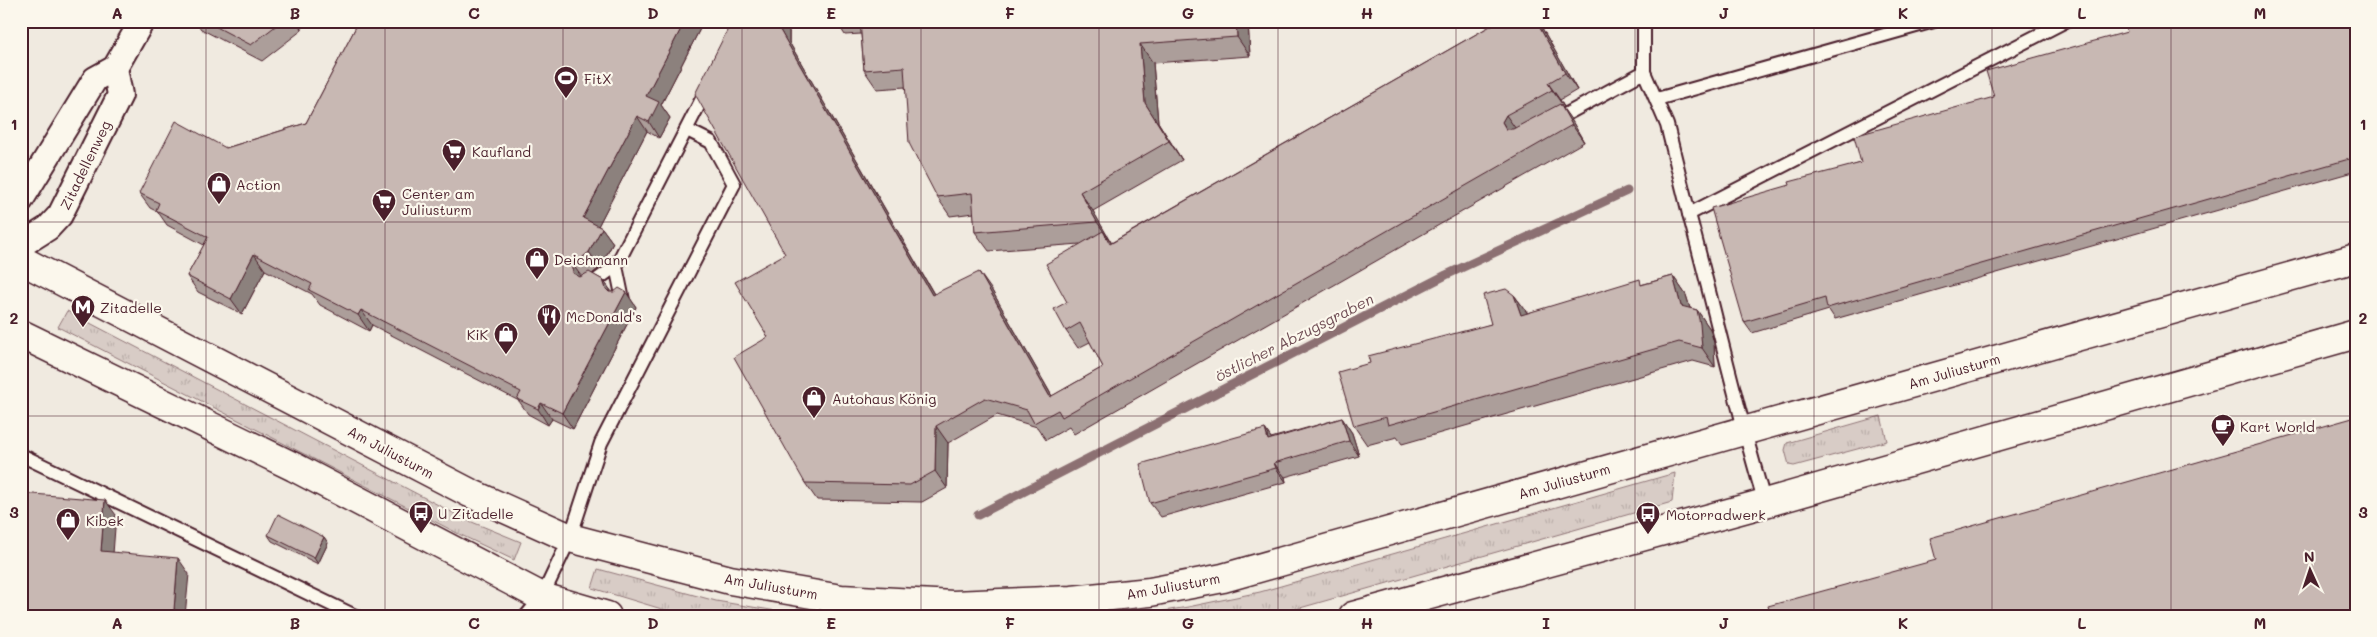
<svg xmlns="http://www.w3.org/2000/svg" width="2377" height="637" viewBox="0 0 2377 637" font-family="Mali,sans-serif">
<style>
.grass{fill:url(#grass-tufts);stroke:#917678}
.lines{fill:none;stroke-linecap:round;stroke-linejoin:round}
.stream{stroke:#8c6f72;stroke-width:9}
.service-casing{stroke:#4a1f2b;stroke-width:16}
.minor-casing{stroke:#4a1f2b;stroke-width:28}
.secondary-casing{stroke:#4a1f2b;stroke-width:31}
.service{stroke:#fbf7ec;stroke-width:12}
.minor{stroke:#fbf7ec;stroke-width:24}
.secondary{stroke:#fbf7ec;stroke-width:28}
.wall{fill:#ac9e9a;stroke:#4a1f2b}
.shaded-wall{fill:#8c817d;stroke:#4a1f2b}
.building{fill:#c8b8b3;stroke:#4a1f2b}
.grid{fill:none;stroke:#4a1f2b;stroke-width:1;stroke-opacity:0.55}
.labels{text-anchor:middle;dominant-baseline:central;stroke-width:4.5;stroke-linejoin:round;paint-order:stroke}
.poi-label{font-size:14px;fill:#4a1f2b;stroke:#fbf7ec;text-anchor:start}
.street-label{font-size:14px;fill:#4a1f2b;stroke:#fbf7ec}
.water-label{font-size:15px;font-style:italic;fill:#704e55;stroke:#fbf7ec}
.neatline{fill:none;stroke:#4a1f2b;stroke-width:2}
.grid-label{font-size:16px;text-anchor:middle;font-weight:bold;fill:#4a1f2b}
</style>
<defs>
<pattern id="grass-tufts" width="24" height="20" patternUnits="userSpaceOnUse" patternTransform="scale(1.25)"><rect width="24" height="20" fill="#d8ccc6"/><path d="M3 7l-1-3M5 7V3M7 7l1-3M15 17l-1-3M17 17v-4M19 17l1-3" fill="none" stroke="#bbafaa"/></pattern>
</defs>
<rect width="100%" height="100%" fill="#f0eae0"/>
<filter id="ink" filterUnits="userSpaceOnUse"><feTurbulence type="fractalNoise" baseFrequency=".02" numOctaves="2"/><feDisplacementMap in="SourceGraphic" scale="10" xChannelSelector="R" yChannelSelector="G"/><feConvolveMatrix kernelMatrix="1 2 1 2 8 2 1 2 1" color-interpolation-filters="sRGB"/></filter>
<g filter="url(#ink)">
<g class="grass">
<polygon points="67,311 467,520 521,542 514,560 461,535 58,327"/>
<polygon points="1881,416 1887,441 1794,466 1789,465 1785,450 1787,443"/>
<polygon points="1675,473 1672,502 1272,616 1134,616 1188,607 1260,592"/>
<polygon points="598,569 716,601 807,616 685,616 592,588"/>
</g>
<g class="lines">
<polyline class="stream" points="978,515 1446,275 1627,191"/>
<defs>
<g id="service">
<polyline points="1644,21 1644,72 1667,125 1689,214"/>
<polyline points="1657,99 1934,21"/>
<polyline points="1552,122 1644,72"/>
<polyline points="616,266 707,89"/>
<polyline points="591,284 616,266 623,300"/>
<polyline points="21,455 355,616"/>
<path d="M1765,503C1736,407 1715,310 1689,214L2066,21"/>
<polyline points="526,616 542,597 570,538 601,443 734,184 711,142 687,130"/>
</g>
<g id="minor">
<polyline points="21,200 95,79 115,68 142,21"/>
<polyline points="21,245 48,228 60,215 120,95 115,68"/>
</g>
<g id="secondary">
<polyline points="21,260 470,493 570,538 730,580 841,599 953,605 1072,600 1150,592 1223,578 2356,258"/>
<polyline points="21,334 294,467 542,597 607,616"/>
<polyline points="1353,616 1765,503 2356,334"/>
</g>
</defs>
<use href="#service" class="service-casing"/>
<use href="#minor" class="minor-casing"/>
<use href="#secondary" class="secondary-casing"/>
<use href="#service" class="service"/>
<use href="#minor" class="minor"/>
<use href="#secondary" class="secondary"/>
</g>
<g class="wall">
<polygon points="195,21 301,21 302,30 262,61 201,29"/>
<polygon points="359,21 704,21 661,105 670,118 659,138 647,131 598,226 602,228 613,243 600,267 592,274 603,280 612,292 626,292 636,307 573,429 552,419 548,425 528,414 519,401 372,325 369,331 320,305 312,294 265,270 242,314 198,292 187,276 204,245 167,225 158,212 150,208 139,193 226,148 306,123"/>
<polygon points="836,21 1248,21 1250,56 1153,63 1158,122 1182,160 1093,211 1111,243 1499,21 1538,21 1577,90 1560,100 1564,107 1562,108 1572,121 1584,142 1074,434 1069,427 1046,440 1037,427 997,415 948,443 947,488 922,502 817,500 805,483 768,337 785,254 789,31 789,42 934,294 991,289 1052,396 1103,367 1090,342 1078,348 1066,331 1067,302 1080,244 989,251 975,232 974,213 950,216 937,197 905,87 877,89 864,70 861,34 845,35"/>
<polygon points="2356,21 2356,171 1835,319 1829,310 1752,333 1744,322 1790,185 1861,163 2127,32"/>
<polygon points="1673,276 1686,295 1690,308 1697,310 1710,329 1714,343 1715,367 1693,361 1402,444 1397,437 1367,445 1354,426 1370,363 1491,324 1514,295 1528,313 1644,284"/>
<polygon points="1342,418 1352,433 1359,456 1285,477 1286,482 1161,517 1150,503 1265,429 1271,438"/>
<polygon points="268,535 324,537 328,543 318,564 272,541"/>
</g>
<g class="shaded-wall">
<polygon points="296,21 301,21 302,30"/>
<polygon points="685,21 704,21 661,105 670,118 659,138 649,122 646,96"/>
<polygon points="777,21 782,21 789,31 789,42 944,312 932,295 777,25"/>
<polygon points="1236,21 1248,21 1250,56 1237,37"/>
<polygon points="1536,21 1538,21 1577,90 1565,73"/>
<polygon points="1140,44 1153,63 1158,122 1182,160 1169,141 1145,103"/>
<polygon points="1548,83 1560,100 1564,107 1552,90"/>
<polygon points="1560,104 1572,121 1584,142 1572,125"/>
<polygon points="1506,115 1518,132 1518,146 1502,122"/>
<polygon points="637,116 647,131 594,234 583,218"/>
<polygon points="1080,192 1093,211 1111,242 1097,222"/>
<polygon points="602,228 613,243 600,267 589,252"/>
<polygon points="254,254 265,270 242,314 231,299"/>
<polygon points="573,265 584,280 573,273"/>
<polygon points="979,272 991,289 1062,414 1050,397"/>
<polygon points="1673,276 1686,295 1695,325 1681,306"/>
<polygon points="603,280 614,295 606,289"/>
<polygon points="626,292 636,307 573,429 562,413"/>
<polygon points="1514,295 1528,314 1521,315"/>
<polygon points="361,310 372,325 369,331 358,315"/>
<polygon points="1697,310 1710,329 1714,343 1715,367 1702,348"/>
<polygon points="541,403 552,419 548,425 538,409"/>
<polygon points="1342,418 1352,433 1359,456 1349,441"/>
<polygon points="936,426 948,443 947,488 935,471"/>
<polygon points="1265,429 1275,444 1268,440"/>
<polygon points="1274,463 1285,477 1286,482 1276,468"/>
<polygon points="105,500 116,515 112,567 101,551"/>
<polygon points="324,537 328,543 318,564 314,558"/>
<polygon points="178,558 189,574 185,616 174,610"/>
</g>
<g class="building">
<polygon points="205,21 282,21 251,45"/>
<polygon points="359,21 685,21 646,96 659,102 649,122 637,116 583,218 602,228 589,252 573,265 573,273 580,277 589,272 603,280 606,289 609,292 614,292 619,288 626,292 562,413 541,403 538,409 517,399 521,392 361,310 358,315 309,290 312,284 254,254 231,299 187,276 208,237 156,210 159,203 139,193 176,121 226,148 306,123"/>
<polygon points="732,21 777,21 777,25 932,295 979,272 1050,397 1103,367 1080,323 1066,331 1054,309 1067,302 1046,264 1103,231 1110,244 1499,21 1536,21 1565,73 1548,83 1552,90 1506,115 1502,122 1506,129 1513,129 1560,104 1572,125 1062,417 1058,410 1034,423 1027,410 985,398 936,426 935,471 910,485 805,483 734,357 768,337 735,282 785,254 695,94"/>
<polygon points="860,21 1236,21 1237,37 1140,44 1145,103 1169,141 1080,192 1097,222 975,232 972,193 937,197 909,143 904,67 864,70"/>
<polygon points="2124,21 2356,21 2356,157 1827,308 1825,298 1744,322 1711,208 1790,185 1789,182 1861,163 1854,136 1994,97 1986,71 2127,32"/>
<polygon points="1673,276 1681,306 1697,310 1700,324 1702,348 1679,342 1388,425 1386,417 1354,426 1338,372 1370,363 1368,356 1491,324 1483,295 1506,289 1514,295 1521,315 1640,279 1641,285"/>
<polygon points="2356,417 2356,616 1771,616 1768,606 1936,560 1930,538"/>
<polygon points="1342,418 1349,441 1274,463 1276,468 1150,503 1140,464 1265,429 1268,440"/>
<polygon points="21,493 105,500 101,551 178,558 174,610 192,612 191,616 21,616"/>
<polygon points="278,514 324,537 314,558 268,535"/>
</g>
</g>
<path class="grid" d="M206,21V616M385,21V616M563,21V616M742,21V616M921,21V616M1099,21V616M1278,21V616M1456,21V616M1635,21V616M1814,21V616M1992,21V616M2171,21V616M21,222H2356M21,416H2356"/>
<defs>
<symbol id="stadium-pin" viewBox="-11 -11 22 30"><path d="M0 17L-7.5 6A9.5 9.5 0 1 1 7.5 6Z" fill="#4a1f2b" stroke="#fbf7ec"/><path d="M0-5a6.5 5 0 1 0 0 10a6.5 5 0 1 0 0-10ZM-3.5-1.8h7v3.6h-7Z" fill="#fff"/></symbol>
<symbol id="supermarket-pin" viewBox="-11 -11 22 30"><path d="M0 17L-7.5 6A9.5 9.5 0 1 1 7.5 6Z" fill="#4a1f2b" stroke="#fbf7ec"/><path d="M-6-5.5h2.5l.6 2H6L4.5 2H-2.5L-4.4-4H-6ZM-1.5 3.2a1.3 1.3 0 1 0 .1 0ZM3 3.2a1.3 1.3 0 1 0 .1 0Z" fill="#fff"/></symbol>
<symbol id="shop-pin" viewBox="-11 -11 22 30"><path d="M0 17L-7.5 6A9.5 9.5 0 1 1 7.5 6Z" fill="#4a1f2b" stroke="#fbf7ec"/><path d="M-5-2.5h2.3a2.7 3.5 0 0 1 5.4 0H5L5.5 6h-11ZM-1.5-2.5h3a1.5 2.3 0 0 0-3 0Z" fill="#fff"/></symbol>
<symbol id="metro-pin" viewBox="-11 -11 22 30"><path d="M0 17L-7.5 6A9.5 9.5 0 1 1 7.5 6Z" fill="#4a1f2b" stroke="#fbf7ec"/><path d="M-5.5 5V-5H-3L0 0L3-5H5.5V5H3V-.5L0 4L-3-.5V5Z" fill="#fff"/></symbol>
<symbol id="restaurant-pin" viewBox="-11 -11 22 30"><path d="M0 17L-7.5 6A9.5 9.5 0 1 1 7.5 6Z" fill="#4a1f2b" stroke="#fbf7ec"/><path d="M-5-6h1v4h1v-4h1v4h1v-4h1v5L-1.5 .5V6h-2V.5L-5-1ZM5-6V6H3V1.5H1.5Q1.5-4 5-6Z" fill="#fff"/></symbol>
<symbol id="cafe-pin" viewBox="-11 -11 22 30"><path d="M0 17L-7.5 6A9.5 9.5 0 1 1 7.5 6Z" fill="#4a1f2b" stroke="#fbf7ec"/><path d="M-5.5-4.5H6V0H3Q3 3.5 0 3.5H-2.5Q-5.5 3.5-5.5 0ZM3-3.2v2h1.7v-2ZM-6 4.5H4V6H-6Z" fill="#fff"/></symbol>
<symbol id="bus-pin" viewBox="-11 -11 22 30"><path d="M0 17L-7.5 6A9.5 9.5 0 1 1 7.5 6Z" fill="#4a1f2b" stroke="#fbf7ec"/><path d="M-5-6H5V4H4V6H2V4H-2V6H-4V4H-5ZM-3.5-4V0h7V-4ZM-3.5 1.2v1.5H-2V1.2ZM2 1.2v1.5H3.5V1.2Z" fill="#fff"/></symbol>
</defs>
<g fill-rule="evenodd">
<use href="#stadium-pin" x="552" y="64" width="28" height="38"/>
<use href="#supermarket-pin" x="440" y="137" width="28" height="38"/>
<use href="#shop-pin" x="205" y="170" width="28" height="38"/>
<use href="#supermarket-pin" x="370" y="187" width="28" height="38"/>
<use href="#shop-pin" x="523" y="245" width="28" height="38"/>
<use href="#metro-pin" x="69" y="293" width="28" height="38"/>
<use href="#restaurant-pin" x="535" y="302" width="28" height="38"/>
<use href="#shop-pin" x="492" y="320" width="28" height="38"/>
<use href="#shop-pin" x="800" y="384" width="28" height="38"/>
<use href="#cafe-pin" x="2209" y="412" width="28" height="38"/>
<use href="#bus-pin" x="407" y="499" width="28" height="38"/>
<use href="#bus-pin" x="1634" y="500" width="28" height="38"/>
<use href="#shop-pin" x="54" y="506" width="28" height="38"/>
</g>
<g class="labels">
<g class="poi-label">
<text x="584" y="78">FitX</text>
<text x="472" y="151">Kaufland</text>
<text x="236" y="184">Action</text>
<text x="402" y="193">Center am<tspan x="402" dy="16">Juliusturm</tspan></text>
<text x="554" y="259">Deichmann</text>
<text x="100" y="307">Zitadelle</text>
<text x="566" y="316">McDonald's</text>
<text x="488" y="334" text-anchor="end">KiK</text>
<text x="832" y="398">Autohaus König</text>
<text x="2240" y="426">Kart World</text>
<text x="438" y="513">U Zitadelle</text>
<text x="1666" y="514">Motorradwerk</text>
<text x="86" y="520">Kibek</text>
</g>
<g class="street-label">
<text transform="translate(85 165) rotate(-64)">Zitadellenweg</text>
<text transform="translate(1954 371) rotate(-16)">Am Juliusturm</text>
<text transform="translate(391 452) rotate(28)">Am Juliusturm</text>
<text transform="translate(1564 481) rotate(-16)">Am Juliusturm</text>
<text transform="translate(771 586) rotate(10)">Am Juliusturm</text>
<text transform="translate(1173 586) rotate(-10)">Am Juliusturm</text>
</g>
<g class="water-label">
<text transform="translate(1294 337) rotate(-27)">östlicher Abzugsgraben</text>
</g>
</g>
<rect width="2377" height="637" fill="none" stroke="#fbf7ec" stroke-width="55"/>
<g transform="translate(2310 570) rotate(357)" stroke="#fbf7ec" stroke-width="4" paint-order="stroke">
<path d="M0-4L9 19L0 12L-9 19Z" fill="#4a1f2b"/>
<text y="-8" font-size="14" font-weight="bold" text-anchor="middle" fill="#4a1f2b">N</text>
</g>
<rect x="28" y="28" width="2322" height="582" class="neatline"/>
<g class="grid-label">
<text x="117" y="19">A</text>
<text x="295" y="19">B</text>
<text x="474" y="19">C</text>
<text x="653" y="19">D</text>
<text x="831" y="19">E</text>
<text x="1010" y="19">F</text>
<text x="1188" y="19">G</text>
<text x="1367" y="19">H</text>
<text x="1546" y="19">I</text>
<text x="1724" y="19">J</text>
<text x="1903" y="19">K</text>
<text x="2082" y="19">L</text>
<text x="2260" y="19">M</text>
<text x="14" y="130">1</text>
<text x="2363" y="130">1</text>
<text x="14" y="324">2</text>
<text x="2363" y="324">2</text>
<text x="14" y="518">3</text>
<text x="2363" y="518">3</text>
<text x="117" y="629">A</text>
<text x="295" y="629">B</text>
<text x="474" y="629">C</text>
<text x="653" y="629">D</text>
<text x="831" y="629">E</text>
<text x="1010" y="629">F</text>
<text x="1188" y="629">G</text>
<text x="1367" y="629">H</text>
<text x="1546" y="629">I</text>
<text x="1724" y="629">J</text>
<text x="1903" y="629">K</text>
<text x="2082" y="629">L</text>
<text x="2260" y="629">M</text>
</g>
</svg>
